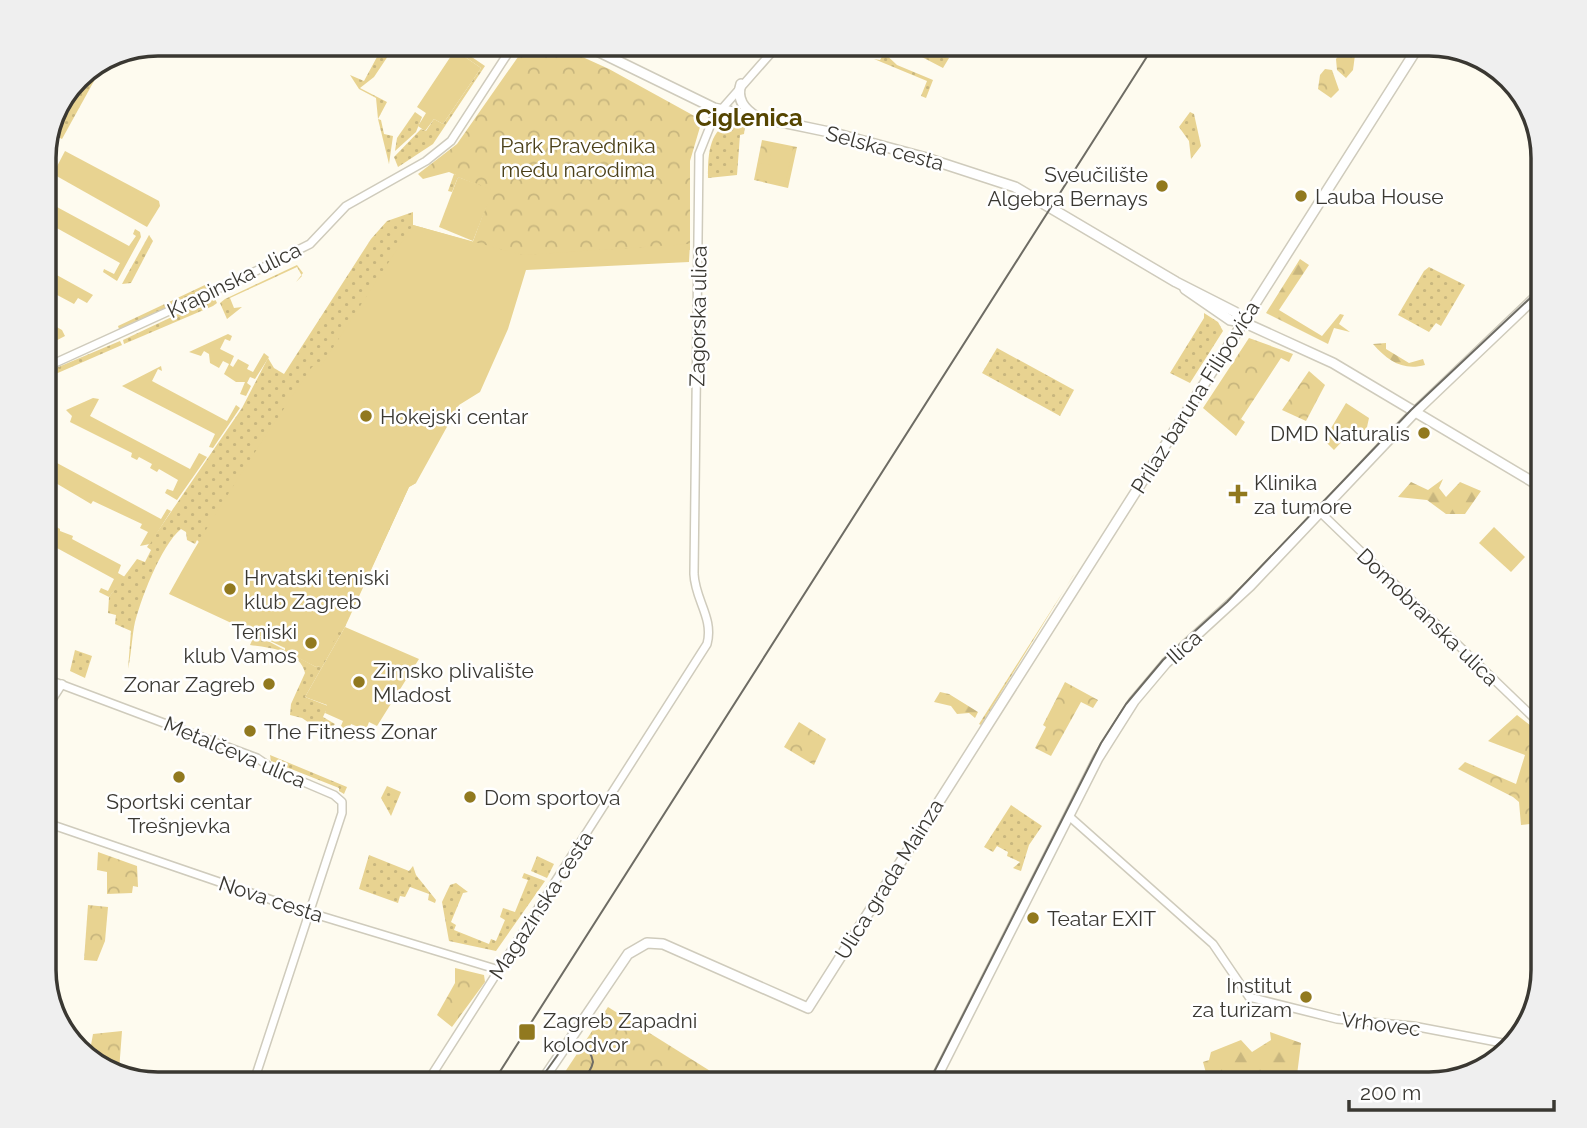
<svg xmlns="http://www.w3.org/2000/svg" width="1587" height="1128" viewBox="0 0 1587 1128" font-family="Raleway,sans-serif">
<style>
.grass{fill:url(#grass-dots)}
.forest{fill:url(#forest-firs)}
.park{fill:url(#park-crowns)}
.garden{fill:#e8d391}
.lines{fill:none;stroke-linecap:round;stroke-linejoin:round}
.tertiary-casing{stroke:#cfcbbc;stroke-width:10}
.secondary-casing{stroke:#cfcbbc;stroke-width:12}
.tertiary{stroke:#fff;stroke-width:7}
.secondary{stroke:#fff;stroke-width:9}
.tram{stroke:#6e6c64;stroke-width:2}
.rail{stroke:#6e6c64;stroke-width:2}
.poi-dot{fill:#91791f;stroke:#fff;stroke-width:2.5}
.labels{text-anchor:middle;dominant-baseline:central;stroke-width:5;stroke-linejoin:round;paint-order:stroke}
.park-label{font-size:21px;fill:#4b4019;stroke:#fff}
.street-label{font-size:21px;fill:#3a3832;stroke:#fff}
.poi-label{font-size:21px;fill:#3a3832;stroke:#fff;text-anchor:start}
.quarter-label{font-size:24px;font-weight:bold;fill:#554501;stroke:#fff}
.rim{fill:none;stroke:#3a3832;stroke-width:3.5}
</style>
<defs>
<pattern id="grass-dots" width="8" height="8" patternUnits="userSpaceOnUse" patternTransform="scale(1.75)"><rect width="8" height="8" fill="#e8d391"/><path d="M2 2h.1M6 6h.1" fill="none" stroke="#c8b67e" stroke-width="1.8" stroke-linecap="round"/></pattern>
<pattern id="forest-firs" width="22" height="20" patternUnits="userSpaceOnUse" patternTransform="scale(1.75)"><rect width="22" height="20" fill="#e8d391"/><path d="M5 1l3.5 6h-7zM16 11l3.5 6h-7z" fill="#c8b67e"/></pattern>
<pattern id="park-crowns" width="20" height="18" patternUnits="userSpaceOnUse" patternTransform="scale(1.75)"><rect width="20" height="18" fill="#e8d391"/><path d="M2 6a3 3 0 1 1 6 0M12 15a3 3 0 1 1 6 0" fill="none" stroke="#c8b67e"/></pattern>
</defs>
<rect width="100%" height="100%" fill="#fefbef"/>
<g class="grass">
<polygon points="384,44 396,44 374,77 360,88 387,102 378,119 381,120 384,134 393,136 389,164 378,119 376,98 359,89 350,75 364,81"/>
<polygon points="897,44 932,44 929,53 949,58 943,68"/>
<polygon points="457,47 485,66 433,144 398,167 394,157 421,129 426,131 434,119 443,124 481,68 455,50"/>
<polygon points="880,49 897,65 933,80 926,98 921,96 927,81 874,59 880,60 883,55 879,52"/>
<polygon points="93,68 99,72 62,139 52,134 82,72"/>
<polygon points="415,112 422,117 416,132 395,151 397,138"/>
<polygon points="1190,112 1194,114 1201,146 1191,159 1189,141 1179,127"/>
<path d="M729,123L745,126L744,134L740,135L737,175L708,178C708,158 708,132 729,123Z"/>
<path d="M454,174L683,237L690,242V250L528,260L410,480L416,483L409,487L345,627L305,697L328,706L323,717L335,724L327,735L302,718L290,715L291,704L305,673C300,650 270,648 250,645L255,634L316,667L320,666L197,540L195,544L187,540L186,532L181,529C161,545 139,603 134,627C132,638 131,656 128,669L131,631L115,624L116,615L108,613L109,597L137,559L145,562L151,550L147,547L242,408L268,358L274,368L284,374L371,239L387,221L413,212V225L473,242L492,191L458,177L452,192L448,191Z"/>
<polygon points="149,235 153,241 131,283 122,284"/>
<polygon points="297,265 303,273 296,282 302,276 297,267 230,298 234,308 242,307 227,319 220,303 225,299"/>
<polygon points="1429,267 1465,285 1441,326 1436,323 1429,332 1398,315 1424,271"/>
<polygon points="207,284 209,288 119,329 118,326"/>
<polygon points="214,297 217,303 213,306 124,344 123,340"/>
<polygon points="1204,313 1218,322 1223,331 1190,383 1170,373 1204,318"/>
<polygon points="120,341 122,345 44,379 44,373"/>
<polygon points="997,348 1074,390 1060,416 982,373"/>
<polygon points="1074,574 981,725 979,724 1073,576"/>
<polygon points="75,650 92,656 85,678 70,671"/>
<polygon points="270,755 347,787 344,794 339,791 339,788 271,761"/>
<polygon points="387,786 401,792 391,816 381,798"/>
<polygon points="1011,805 1042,826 1029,845 1021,871 1013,868 1020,862 1007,856 1008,852 997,846 993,852 984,847"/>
<polygon points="369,855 409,871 413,866 416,875 436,900 435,903 428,900 429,894 410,887 405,897 400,896 398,903 359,889"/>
<polygon points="537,856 554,864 547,878 531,871"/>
<polygon points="524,873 545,881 496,951 449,941 442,902 450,885 456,883 468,892 463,893 451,922 456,925 454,930 489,944 491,939 496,941 505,920 500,917 503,908 515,912 528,880 522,878"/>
</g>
<g class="forest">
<polygon points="1300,259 1309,265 1279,310 1322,336 1340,314 1344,315 1339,324 1350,332 1334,328 1328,344 1266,313"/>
<path d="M1386,343V349L1409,363L1423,359L1425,365C1403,371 1388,361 1373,344Z"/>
<polygon points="1443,479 1439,488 1446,497 1460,482 1481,491 1465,514 1446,514 1427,500 1398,497 1411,482 1428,490"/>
<polygon points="940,692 949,694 978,712 975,718 969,713 957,714 951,706 934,702"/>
<polygon points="1270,1032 1301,1043 1297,1075 1280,1082 1281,1084 1209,1084 1203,1062 1209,1060 1211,1052 1241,1040 1252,1052 1271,1040"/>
</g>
<g class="park">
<polygon points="527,44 554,44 609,69 698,118 700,127 690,161 690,244 522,255 473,242 492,190 449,172 423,179 418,174 457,144"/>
<polygon points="1349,50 1355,55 1353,70 1346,78 1337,70 1336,59 1341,52"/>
<polygon points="1325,69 1332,70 1339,90 1331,98 1318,89 1320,75"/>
<polygon points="762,140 797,147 788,188 754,180"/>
<polygon points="1249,338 1293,354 1289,362 1281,358 1241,419 1245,422 1236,436 1203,408"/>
<polygon points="1309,371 1325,385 1306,421 1282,410"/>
<polygon points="1065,682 1098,700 1093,708 1081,702 1051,756 1035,748 1046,727 1043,725"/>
<polygon points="1517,715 1543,735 1543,797 1537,823 1521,825 1519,802 1513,797 1458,769 1465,762 1516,784 1525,755 1488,741"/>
<polygon points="799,722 826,739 814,765 784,747"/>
<polygon points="98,852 137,866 138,887 133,886 132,893 107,894 107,872 97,870"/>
<polygon points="88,905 108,907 105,941 97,961 84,960"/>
<polygon points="455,968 484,975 485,982 452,1027 437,1015 455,983"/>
<polygon points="608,1007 731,1084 557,1084"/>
<polygon points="122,1031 119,1071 86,1059 87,1045 91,1045 93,1034"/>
</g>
<g class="garden">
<polygon points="455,50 481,68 443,124 434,119 425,131 418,126 426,113 417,107"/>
<polygon points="773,143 793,148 785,185 756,179 760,163 769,165"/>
<polygon points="65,151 159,201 160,206 147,227 53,174"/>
<polygon points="458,177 493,190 473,241 439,227"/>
<polygon points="44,200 129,246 136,236 133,234 135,229 140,232 141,237 117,281 103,272 104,269 114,274 120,263 44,221"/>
<path d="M413,225L522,255L690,244L689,262L526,270L508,329L480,392L459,405L416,483L409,487L347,621H344L321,666L316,667L285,651V648L169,594C212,515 262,441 312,367L321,366Z"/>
<polygon points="44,268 93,295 87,303 78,298 74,304 44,288"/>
<polygon points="44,320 62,330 65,336 44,347 44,333 48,326"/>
<polygon points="228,334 232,336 230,341 225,339 220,349 234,356 230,365 233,367 238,359 249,365 247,369 253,372 264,353 269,357 255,379 250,377 247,383 251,386 246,396 240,394 245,382 236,382 224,374 229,364 223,361 219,368 210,363 209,354 204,351 201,356 189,352"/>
<polygon points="161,366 162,371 158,369 152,381 227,421 236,405 240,408 213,448 209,447 215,434 122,386"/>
<polygon points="93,398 99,399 90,416 190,469 199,453 207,457 177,500 165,493 167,489 173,491 178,480 159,469 157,472 150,468 152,464 139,457 137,460 131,457 132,453 70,422 72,416 66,410"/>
<polygon points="1346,403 1369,418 1367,427 1354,442 1346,437 1334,450 1324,440"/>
<polygon points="44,456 161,519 167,509 171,511 150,544 140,546 148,532 140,528 142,524 93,501 91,504 44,476"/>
<polygon points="44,525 51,528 53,525 60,529 60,531 73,536 72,539 121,565 118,573 125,577 109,597 99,592 101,588 108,591 114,579 44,541"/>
<polygon points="1494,527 1525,557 1511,572 1479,543"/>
<polygon points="345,627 419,659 377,726 369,722 366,730 351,724 347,734 339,731 343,721 325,713 327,705 305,697"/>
</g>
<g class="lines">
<defs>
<g id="tertiary">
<polyline points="44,368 246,276 310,244 346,206 426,161 451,141 514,44"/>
<polyline points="1321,513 1536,720"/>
<polyline points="44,678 257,758 273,769 334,795 342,802 342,813 253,1084"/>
<polyline points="44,712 62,684"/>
<polyline points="1536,720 1537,727 1543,731"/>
<polyline points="1070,817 1213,944 1249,997 1337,1019 1413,1026 1513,1045"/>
<polyline points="44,822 301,910 499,970"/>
<path d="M426,1084L707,644C714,618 695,600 694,574L699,154L713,119L779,44"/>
</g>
<g id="secondary">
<polyline points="583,44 714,108 834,133 923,157 1015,187 1176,282 1235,312 1243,322"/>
<path d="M741,84C736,99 744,109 757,117"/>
<polyline points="1185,289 1230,320 1243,322 1333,363 1543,488"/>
<polyline points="540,1084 628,954 647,943 663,944 808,1008 1420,44"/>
<polyline points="933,1084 1098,758 1134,701 1166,663 1250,586 1415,412 1543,290"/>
</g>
</defs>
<use href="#tertiary" class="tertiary-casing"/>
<use href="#secondary" class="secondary-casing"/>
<use href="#tertiary" class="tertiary"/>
<use href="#secondary" class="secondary"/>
<g class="tram">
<path d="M537,1084L564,1046C579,1039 590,1046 593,1062C588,1086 566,1075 549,1084"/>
<polyline points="928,1084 1101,743 1126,704 1163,660 1227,602 1411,410 1543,286"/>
</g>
<polyline class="rail" points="492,1084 1155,44"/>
</g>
<g class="poi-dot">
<circle cx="1162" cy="186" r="7"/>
<circle cx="1301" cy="196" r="7"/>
<circle cx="366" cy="416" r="7"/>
<circle cx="1424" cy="433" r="7"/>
<path d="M1234.5 483.5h7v7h7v7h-7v7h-7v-7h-7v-7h7z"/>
<circle cx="230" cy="589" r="7"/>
<circle cx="311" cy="643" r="7"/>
<circle cx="359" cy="682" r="7"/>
<circle cx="269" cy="684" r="7"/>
<circle cx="250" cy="731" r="7"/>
<circle cx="179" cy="777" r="7"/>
<circle cx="470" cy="797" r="7"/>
<circle cx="1033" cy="918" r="7"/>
<circle cx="1306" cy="997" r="7"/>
<rect x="518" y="1023" width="18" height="18" rx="3.5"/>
</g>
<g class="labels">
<g class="park-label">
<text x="578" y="145">Park Pravednika<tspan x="578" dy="24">među narodima</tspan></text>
</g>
<g class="street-label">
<text transform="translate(885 148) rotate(15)">Selska cesta</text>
<text transform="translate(234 280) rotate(-26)">Krapinska ulica</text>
<text transform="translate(698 316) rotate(-89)">Zagorska ulica</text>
<text transform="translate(1195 397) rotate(-58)">Prilaz baruna Filipovića</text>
<text transform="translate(1428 617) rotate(44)">Domobranska ulica</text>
<text transform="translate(1184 647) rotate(-42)">Ilica</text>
<text transform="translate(235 752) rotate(23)">Metalčeva ulica</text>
<text transform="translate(889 879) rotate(-58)">Ulica grada Mainza</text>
<text transform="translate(271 899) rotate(18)">Nova cesta</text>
<text transform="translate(541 905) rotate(-57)">Magazinska cesta</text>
<text transform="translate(1381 1024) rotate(7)">Vrhovec</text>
</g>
<g class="poi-label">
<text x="1148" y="174" text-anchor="end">Sveučilište<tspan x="1148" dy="24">Algebra Bernays</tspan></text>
<text x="1315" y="196">Lauba House</text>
<text x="380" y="416">Hokejski centar</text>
<text x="1410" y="433" text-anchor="end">DMD Naturalis</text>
<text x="1254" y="482">Klinika<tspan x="1254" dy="24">za tumore</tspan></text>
<text x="244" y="577">Hrvatski teniski<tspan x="244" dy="24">klub Zagreb</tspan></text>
<text x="297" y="631" text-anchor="end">Teniski<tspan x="297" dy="24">klub Vamos</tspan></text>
<text x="373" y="670">Zimsko plivalište<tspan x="373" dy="24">Mladost</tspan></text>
<text x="255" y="684" text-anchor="end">Zonar Zagreb</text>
<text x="264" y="731">The Fitness Zonar</text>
<text x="484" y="797">Dom sportova</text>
<text x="179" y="801" text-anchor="middle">Sportski centar<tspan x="179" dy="24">Trešnjevka</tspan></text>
<text x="1047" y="918">Teatar EXIT</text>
<text x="1292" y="985" text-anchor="end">Institut<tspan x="1292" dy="24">za turizam</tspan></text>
<text x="543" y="1020">Zagreb Zapadni<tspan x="543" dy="24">kolodvor</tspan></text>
</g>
<g class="quarter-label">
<text x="749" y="117">Ciglenica</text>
</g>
</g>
<path d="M0 0H1587V1128H0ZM158 56H1429A102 102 0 0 1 1531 158V970A102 102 0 0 1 1429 1072H158A102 102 0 0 1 56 970V158A102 102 0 0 1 158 56Z" fill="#efefef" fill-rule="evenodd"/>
<path class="rim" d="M158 56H1429A102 102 0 0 1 1531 158V970A102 102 0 0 1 1429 1072H158A102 102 0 0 1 56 970V158A102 102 0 0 1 158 56Z"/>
<path d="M1349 1100v10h205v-10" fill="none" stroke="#3a3832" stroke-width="3.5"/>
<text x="1360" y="1100" font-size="21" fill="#3a3832" stroke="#ffffff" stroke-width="5" paint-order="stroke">200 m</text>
</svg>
